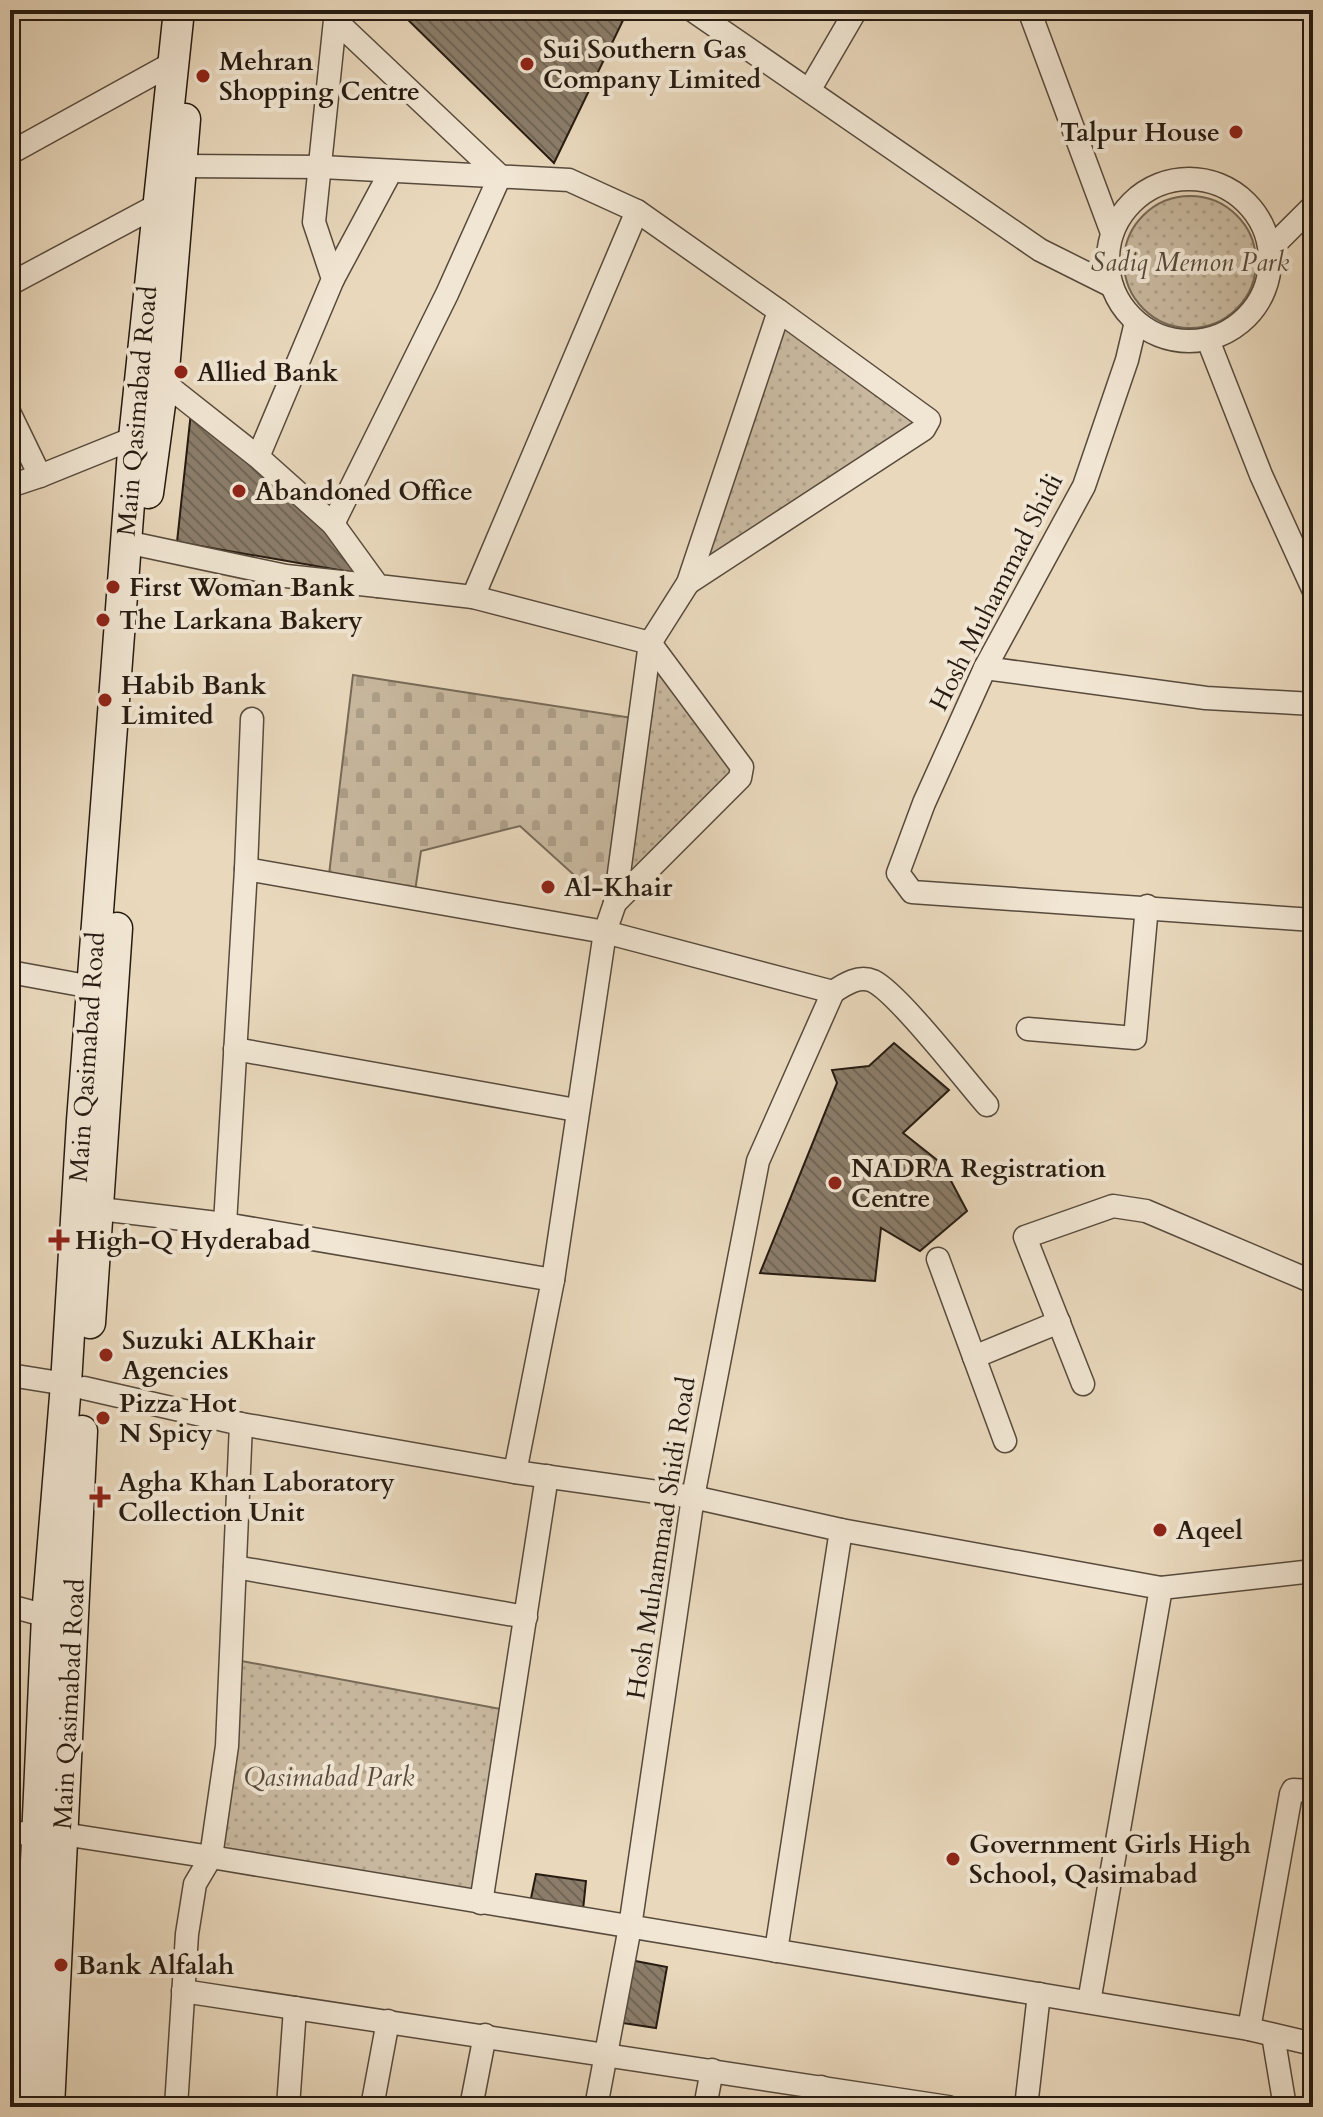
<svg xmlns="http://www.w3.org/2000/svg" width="1323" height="2117" viewBox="0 0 1323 2117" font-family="Cardo,serif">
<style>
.cemetery{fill:url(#cemetery-stones);stroke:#776a58;stroke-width:2}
.park{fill:url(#park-dots);stroke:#776a58;stroke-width:2}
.building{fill:url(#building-back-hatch);stroke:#261b11;stroke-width:2}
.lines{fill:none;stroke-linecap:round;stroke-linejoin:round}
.street-casing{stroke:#574a3c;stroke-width:25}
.secondary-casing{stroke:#261b11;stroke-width:33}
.street{stroke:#f1e6d3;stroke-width:22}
.secondary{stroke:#f1e6d3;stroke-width:30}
.poi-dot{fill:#8f2418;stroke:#f1e6d3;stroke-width:3}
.labels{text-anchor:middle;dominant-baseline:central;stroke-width:8;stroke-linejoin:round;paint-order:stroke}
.poi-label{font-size:26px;font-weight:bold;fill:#261b11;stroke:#f1e6d3;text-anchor:start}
.park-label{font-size:26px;font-style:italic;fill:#574a3c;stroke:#f1e6d3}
.street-label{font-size:26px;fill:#261b11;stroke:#f1e6d3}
</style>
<defs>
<pattern id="cemetery-stones" width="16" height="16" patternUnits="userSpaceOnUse" patternTransform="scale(2)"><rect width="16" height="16" fill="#c8b89f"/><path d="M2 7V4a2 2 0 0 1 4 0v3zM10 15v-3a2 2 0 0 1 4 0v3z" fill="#ac9e88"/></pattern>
<pattern id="park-dots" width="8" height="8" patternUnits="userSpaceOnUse" patternTransform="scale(2)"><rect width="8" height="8" fill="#c8b89f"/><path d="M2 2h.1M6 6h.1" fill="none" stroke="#ac9e88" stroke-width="1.8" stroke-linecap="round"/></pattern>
<pattern id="building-back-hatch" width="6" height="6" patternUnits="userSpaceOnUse" patternTransform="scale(2)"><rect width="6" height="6" fill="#8b7d6a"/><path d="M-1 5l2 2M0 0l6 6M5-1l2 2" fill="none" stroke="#716656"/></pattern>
</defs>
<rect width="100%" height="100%" fill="#e9d8bc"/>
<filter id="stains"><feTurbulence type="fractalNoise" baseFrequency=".0025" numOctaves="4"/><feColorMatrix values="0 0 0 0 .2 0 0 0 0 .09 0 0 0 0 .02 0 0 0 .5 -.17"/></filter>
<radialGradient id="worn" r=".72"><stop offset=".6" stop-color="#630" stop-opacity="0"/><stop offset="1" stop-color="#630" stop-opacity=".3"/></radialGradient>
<polygon class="cemetery" points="353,675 639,719 616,893 595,894 520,826 421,851 414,898 328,883"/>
<g class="park">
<circle cx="1190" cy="262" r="66"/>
<polygon points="779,311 929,420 688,583"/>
<polygon points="650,643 742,767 615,903"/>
<polygon points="231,1659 511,1711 481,1903 211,1857"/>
</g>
<g class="building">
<polygon points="398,10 628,10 554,163"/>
<polygon points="191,412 333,524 356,573 177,542"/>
<polygon points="894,1043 949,1090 903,1133 942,1164 967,1211 920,1251 881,1228 875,1281 760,1273 837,1083 832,1070 869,1066"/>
<polygon points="536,1874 586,1881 583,1910 530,1903"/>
<polygon points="625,1959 667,1967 656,2028 616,2022"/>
</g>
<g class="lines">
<defs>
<g id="street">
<polyline points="692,10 1040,250 1112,286"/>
<polyline points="1029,10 1112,233"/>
<polyline points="810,89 856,10"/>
<polyline points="10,153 173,63"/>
<polyline points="182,166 322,167 569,180 637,211 779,311 688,583 650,643 615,903 605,932 553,1280"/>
<circle cx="1189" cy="260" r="81"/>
<polyline points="1270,249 1313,206"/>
<polyline points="333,279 391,171"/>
<polyline points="10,284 156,206"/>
<polyline points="1136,322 1127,360 1084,486 985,668 924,803 898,873 912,892 1313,920"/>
<polyline points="1208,340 1261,475 1313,589"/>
<polyline points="163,382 258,457 333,279 314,222 335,20 500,176 447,294 333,524 258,457"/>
<polyline points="10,414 40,476 134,438 147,437"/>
<polyline points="10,486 40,476"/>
<polyline points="333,524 378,586 473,597 637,211"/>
<polyline points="126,542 286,576 378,586"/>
<polyline points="688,583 924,429 929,420 779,311"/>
<polyline points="473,597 650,643 742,767 740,778 615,903"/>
<polyline points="985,668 1206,698 1313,704"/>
<polyline points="246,869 252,719"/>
<polyline points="10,972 92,987"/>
<polyline points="1028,1029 1135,1038 1147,906"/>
<polyline points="235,1049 576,1110"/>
<polyline points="100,1209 225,1224"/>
<polyline points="938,1259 1005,1441"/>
<polyline points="974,1357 1059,1322"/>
<polyline points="10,1375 66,1384"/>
<polyline points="1083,1384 1025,1237 1113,1206 1146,1211 1313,1282"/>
<polyline points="84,1388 241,1424 227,1746 211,1857 195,1884 187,1934 176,2107"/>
<polyline points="241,1424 515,1472 693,1497 841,1530 776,1951"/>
<path d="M515,1472L553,1280L225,1224L246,869L605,932L833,992C845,984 859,975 873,981C898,993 965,1080 987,1105"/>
<polyline points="841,1530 1161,1588"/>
<polyline points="235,1567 526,1617"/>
<polyline points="10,1606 47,1616"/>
<polyline points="10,1833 63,1834 211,1857 1249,2029 1313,2044"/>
<polyline points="481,1903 547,1476"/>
<polyline points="183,1991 948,2107"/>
<polyline points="1089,2002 1161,1588 1313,1571"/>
<polyline points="1249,2029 1291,1794 1293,1790 1313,1791"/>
<polyline points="1273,2035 1285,2107"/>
<polyline points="288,2107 295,2008"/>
<polyline points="372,2107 388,2021"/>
<polyline points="471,2107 485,2035"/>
<polyline points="596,2107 630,1927 693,1497 758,1161 833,992"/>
<polyline points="705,2107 712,2070"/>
<polyline points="817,2107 821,2087"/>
<polyline points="1026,2107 1039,1994"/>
</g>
<g id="secondary">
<polyline points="148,493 163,382 185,119"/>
<polyline points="90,1323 117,928"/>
<polyline points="25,2107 47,1616 66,1384 82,1121 134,438 179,10"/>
<polyline points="49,2107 82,1431"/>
</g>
</defs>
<use href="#street" class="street-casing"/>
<use href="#secondary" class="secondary-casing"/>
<use href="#street" class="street"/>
<use href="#secondary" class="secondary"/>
</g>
<g class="poi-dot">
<circle cx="527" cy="64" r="8"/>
<circle cx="203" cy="76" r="8"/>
<circle cx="1236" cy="132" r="8"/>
<circle cx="181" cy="372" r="8"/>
<circle cx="239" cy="491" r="8"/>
<circle cx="113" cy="587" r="8"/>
<circle cx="103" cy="620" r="8"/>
<circle cx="105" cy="700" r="8"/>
<circle cx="548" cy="887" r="8"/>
<circle cx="835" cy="1183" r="8"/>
<path d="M55 1228h8v8h8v8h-8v8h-8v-8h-8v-8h8z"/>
<circle cx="106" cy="1355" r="8"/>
<circle cx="103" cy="1418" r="8"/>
<path d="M96 1485h8v8h8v8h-8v8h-8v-8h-8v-8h8z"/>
<circle cx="1160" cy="1530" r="8"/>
<circle cx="953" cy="1859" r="8"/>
<circle cx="61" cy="1965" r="8"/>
</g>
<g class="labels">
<g class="poi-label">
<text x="543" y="49">Sui Southern Gas<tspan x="543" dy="30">Company Limited</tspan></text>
<text x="219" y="61">Mehran<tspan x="219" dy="30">Shopping Centre</tspan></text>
<text x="1220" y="132" text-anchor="end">Talpur House</text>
<text x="197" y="372">Allied Bank</text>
<text x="255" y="491">Abandoned Office</text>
<text x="129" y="587">First Woman Bank</text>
<text x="119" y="620">The Larkana Bakery</text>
<text x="121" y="685">Habib Bank<tspan x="121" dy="30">Limited</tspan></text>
<text x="564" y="887">Al-Khair</text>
<text x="851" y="1168">NADRA Registration<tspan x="851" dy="30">Centre</tspan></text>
<text x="75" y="1240">High-Q Hyderabad</text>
<text x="122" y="1340">Suzuki ALKhair<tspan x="122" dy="30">Agencies</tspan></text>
<text x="119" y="1403">Pizza Hot<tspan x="119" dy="30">N Spicy</tspan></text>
<text x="118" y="1482">Agha Khan Laboratory<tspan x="118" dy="30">Collection Unit</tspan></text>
<text x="1176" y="1530">Aqeel</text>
<text x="969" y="1844">Government Girls High<tspan x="969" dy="30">School, Qasimabad</tspan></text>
<text x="77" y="1965">Bank Alfalah</text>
</g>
<g class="park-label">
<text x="1190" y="262">Sadiq Memon Park</text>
<text x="329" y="1777">Qasimabad Park</text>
</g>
<g class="street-label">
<text transform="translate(137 411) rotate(-85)">Main Qasimabad Road</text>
<text transform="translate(996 592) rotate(-63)">Hosh Muhammad Shidi</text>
<text transform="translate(87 1057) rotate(-86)">Main Qasimabad Road</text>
<text transform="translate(661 1538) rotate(-81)">Hosh Muhammad Shidi Road</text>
<text transform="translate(69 1704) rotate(-87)">Main Qasimabad Road</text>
</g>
</g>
<rect width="1323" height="2117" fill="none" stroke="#e9d8bc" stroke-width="40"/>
<rect x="12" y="12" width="1299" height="2093" fill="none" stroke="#261b11" stroke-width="4"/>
<rect x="20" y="20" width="1283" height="2077" fill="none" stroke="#261b11" stroke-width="2"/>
<rect width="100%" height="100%" filter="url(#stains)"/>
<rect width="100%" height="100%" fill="url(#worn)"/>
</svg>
